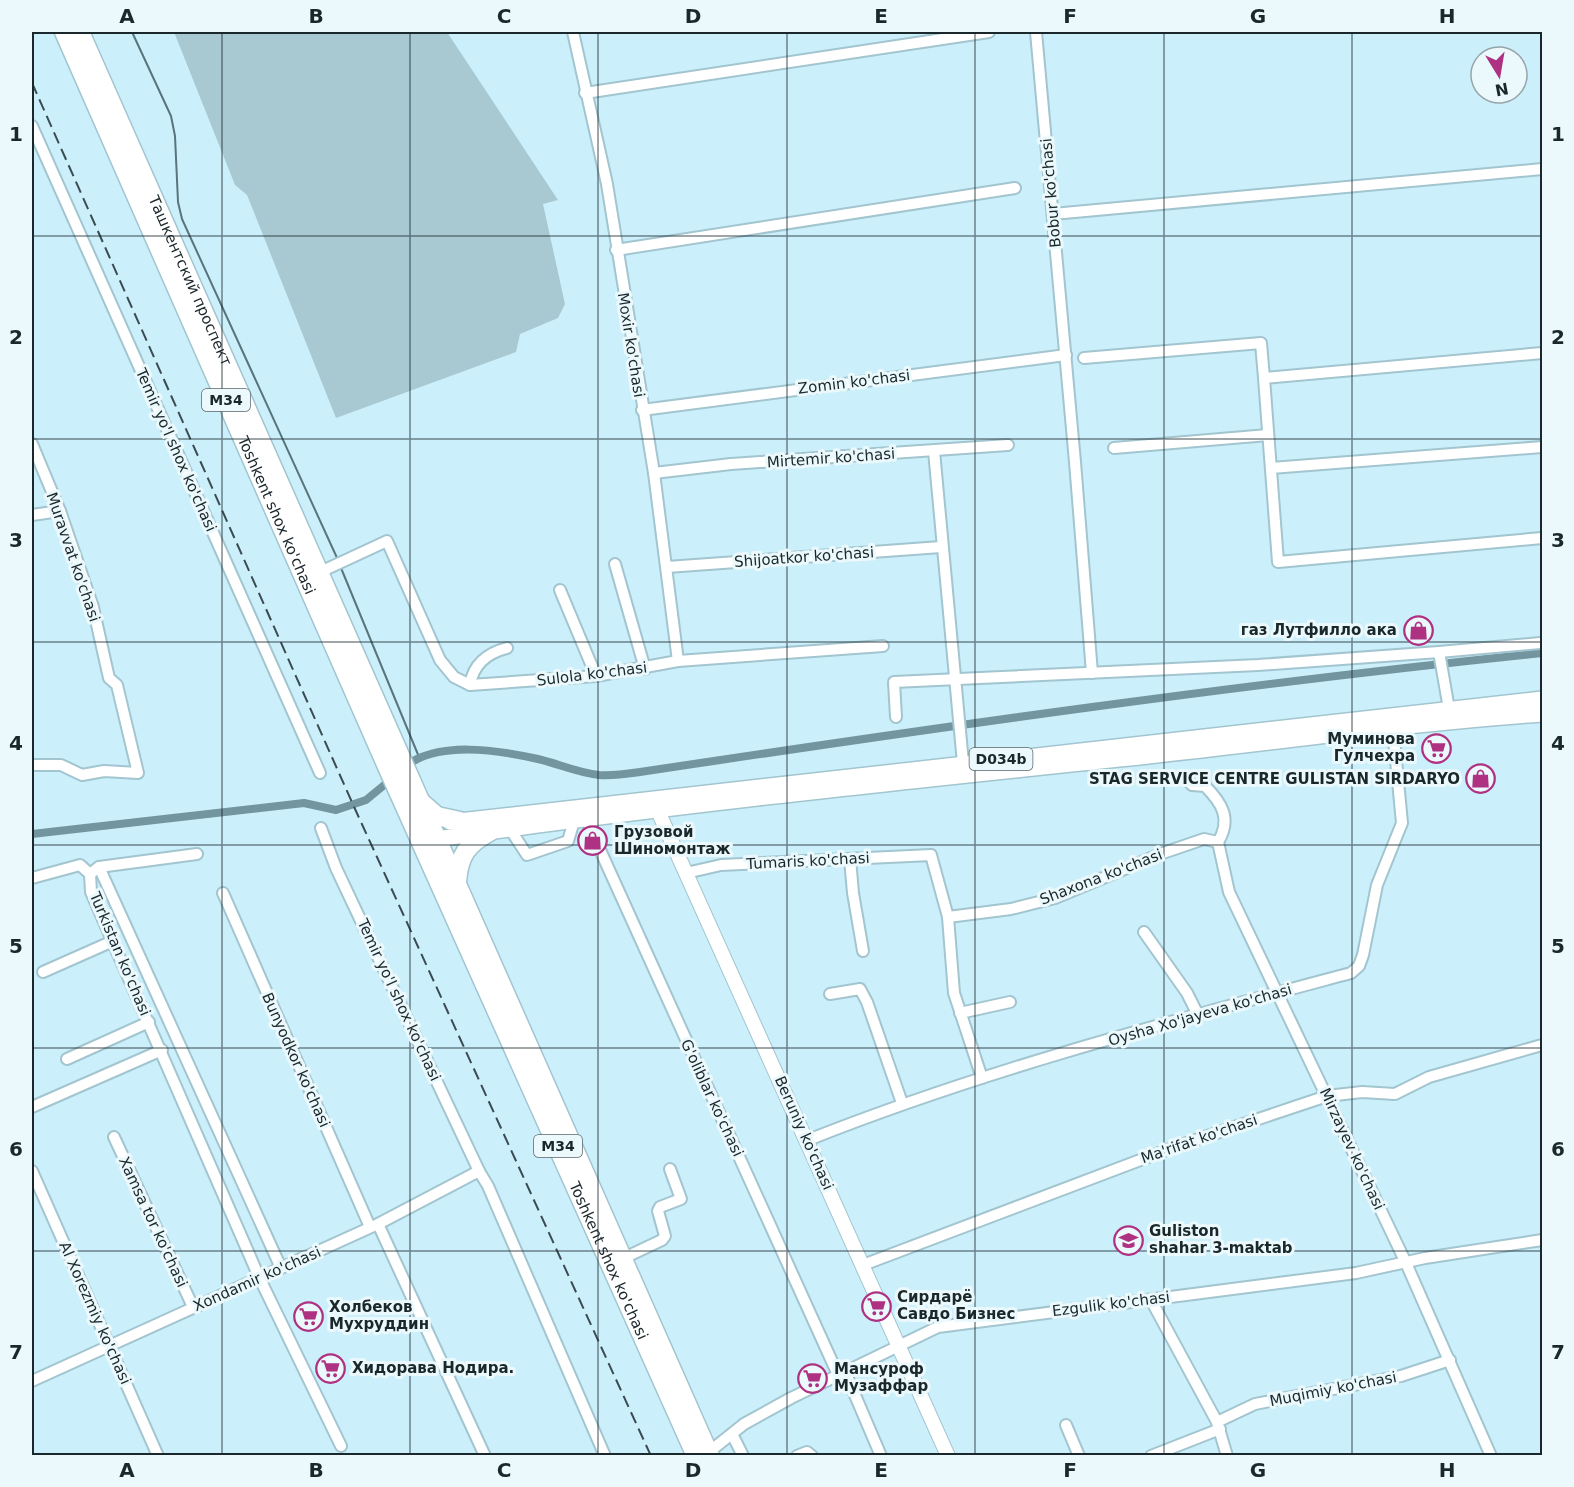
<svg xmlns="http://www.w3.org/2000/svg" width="1574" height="1487" viewBox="0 0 1574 1487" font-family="'DejaVu Sans',sans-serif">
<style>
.green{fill:#a9c9d2}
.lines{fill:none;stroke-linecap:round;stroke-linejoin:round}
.stream{stroke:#58747c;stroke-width:2}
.canal{stroke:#73959f;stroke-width:8}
.street-casing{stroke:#a2c5cf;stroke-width:14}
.secondary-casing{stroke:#a2c5cf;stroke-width:16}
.primary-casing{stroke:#a2c5cf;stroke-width:18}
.highway-casing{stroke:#a2c5cf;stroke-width:21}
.street{stroke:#fff;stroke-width:10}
.secondary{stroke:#fff;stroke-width:14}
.primary{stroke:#fff;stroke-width:15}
.highway{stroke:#fff;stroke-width:18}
.rail{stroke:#3a4b51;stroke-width:2;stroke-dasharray:12 6;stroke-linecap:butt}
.grid{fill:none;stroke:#1a272b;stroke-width:1.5;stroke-opacity:0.55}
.labels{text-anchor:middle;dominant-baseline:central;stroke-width:6;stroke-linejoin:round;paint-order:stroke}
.shield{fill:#ebf9fd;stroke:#59666a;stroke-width:1.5}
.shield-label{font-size:14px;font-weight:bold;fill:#1a272b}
.street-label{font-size:15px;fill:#1a272b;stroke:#ebf9fd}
.poi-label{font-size:15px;font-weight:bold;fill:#1a272b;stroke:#ebf9fd;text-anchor:start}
.neatline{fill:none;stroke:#1a272b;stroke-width:2}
.grid-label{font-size:20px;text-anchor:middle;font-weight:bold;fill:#1a272b}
</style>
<rect width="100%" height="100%" fill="#ccf0fb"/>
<polygon class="green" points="174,32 447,32 558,200 543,204 565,304 558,318 520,334 516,352 336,418 247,195 235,185"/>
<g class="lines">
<g class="stream">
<polyline points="132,32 171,116 175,136 178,202 182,219 338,560"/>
<polyline points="341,568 419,757"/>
</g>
<g class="canal">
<path d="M403,768C437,740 498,750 538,759C559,764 578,773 599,775C613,776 626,774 640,772C940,727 1240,684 1542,653"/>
<polyline points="32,834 304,803 336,810 366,800 394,777"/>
</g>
<defs>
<g id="street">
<polyline points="573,32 607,184 654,473 678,661"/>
<polyline points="1036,32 1075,462 1092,673"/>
<polyline points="585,93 989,32"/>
<polyline points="32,126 320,773"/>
<polyline points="1053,214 1542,169"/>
<polyline points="616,250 1015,188"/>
<polyline points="1084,358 1261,343 1264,378 1542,353"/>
<polyline points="1264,378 1278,562 1542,538"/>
<polyline points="642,410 1066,355"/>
<polyline points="32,444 60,511 93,607 109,678 117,685 138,773 104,771 82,775 61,765 32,765"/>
<polyline points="1114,448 1268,435"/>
<polyline points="934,451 963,763"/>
<polyline points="1271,468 1542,447"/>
<polyline points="654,473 731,464 1008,445"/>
<polyline points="32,515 60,511"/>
<polyline points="615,564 645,669"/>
<polyline points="667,567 941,547"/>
<polyline points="318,573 387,541 440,660 454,677 470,685 596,676 678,661 883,646"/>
<polyline points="560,590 596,676"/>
<polyline points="1439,652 1540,643"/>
<path d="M470,685C473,665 487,653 507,648"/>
<polyline points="896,717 894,682 1258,665 1439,652 1449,709"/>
<path d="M1186,779L1192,785L1205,786C1222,803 1232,819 1218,842"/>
<polyline points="586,819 839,1377"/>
<polyline points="321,828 336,868 479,1171 488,1186 605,1456"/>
<polyline points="510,829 527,855 568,841 574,821"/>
<polyline points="1218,842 1229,892 1406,1263 1491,1456"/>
<polyline points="197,854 99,867 90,874 91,892 259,1277 341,1446"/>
<polyline points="850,859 853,893 863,951"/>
<polyline points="99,867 281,1268"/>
<polyline points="686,873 721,865 931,855 948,917 954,993 982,1078"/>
<polyline points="32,878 80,865 90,874"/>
<polyline points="223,893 370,1227"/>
<polyline points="948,917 1011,909 1055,898 1163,853 1204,839 1218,842"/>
<polyline points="1144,932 1187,993 1198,1015"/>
<polyline points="43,972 113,941"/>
<polyline points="830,994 860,989 867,1002 902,1103"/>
<polyline points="960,1013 1010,1002"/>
<polyline points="67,1059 149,1022"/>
<polyline points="32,1107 162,1050"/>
<polyline points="114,1137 193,1307"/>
<path d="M808,1140C984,1070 1168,1022 1351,973L1359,966L1363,955L1377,885L1402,823L1393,729"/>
<polyline points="32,1171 158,1456"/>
<polyline points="378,1224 485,1456"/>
<polyline points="624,1258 662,1240 665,1236 658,1211 660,1207 681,1199 670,1169"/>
<polyline points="863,1265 1172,1148 1297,1106 1327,1096 1362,1092 1395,1094 1429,1077 1542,1045"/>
<polyline points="1151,1300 1217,1422 1227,1456"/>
<polyline points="846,1374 881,1456"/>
<polyline points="32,1381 378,1224 479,1171"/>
<polyline points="1217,1422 1255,1404 1401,1376 1450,1360"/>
<polyline points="1066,1425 1079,1456"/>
<polyline points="732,1434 743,1456"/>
<polyline points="709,1452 744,1424 791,1398 938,1327 1356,1273 1425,1258 1542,1240"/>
<polyline points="797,1456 807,1452 812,1456"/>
<polyline points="1151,1456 1220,1429"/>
</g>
<polyline id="secondary" points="658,811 948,1456"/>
<g id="primary">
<polyline points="450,822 1542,699"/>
<path d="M428,838L437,839C673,805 911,781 1148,756C1279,742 1411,723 1542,714"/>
</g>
<g id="highway">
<path id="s1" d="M64,32L388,769L696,1456"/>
<path id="s2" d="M80,32L710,1456"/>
<polyline points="422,803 437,816 460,821"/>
<path d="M457,882C459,855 467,844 491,831"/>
</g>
</defs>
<use href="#street" class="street-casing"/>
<use href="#secondary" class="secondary-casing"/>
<use href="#primary" class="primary-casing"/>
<use href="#highway" class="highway-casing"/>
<use href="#street" class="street"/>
<use href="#secondary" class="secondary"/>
<use href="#primary" class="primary"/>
<use href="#highway" class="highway"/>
<polyline class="rail" points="32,83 355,809 651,1456"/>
</g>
<path class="grid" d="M222,32V1456M410,32V1456M598,32V1456M787,32V1456M975,32V1456M1164,32V1456M1352,32V1456M32,236H1542M32,439H1542M32,642H1542M32,845H1542M32,1048H1542M32,1251H1542"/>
<defs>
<symbol id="shop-ring" viewBox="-11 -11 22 22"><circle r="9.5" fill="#ebf9fd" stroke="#af3181" stroke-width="1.5"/><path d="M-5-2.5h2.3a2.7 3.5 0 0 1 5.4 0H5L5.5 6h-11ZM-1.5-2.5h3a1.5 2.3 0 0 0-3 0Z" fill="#af3181"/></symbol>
<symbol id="supermarket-ring" viewBox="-11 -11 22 22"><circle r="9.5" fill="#ebf9fd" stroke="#af3181" stroke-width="1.5"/><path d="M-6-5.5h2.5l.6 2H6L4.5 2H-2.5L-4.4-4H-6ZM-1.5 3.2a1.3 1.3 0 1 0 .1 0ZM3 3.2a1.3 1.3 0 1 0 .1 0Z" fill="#af3181"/></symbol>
<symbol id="school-ring" viewBox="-11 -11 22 22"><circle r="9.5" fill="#ebf9fd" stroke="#af3181" stroke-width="1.5"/><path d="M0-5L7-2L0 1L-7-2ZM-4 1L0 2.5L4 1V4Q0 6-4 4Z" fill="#af3181"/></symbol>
</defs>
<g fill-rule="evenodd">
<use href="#shop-ring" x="1402" y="614" width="33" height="33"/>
<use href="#supermarket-ring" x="1420" y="732" width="33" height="33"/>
<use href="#shop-ring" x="1464" y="762" width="33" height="33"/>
<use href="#shop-ring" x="576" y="824" width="33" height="33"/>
<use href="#school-ring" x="1112" y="1224" width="33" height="33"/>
<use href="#supermarket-ring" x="860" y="1290" width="33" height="33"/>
<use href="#supermarket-ring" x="292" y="1300" width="33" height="33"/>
<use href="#supermarket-ring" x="314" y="1352" width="33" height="33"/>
<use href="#supermarket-ring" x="796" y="1362" width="33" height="33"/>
</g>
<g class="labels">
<g class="shield">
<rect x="202" y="389" width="48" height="22" rx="4.5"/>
<rect x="969.5" y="748" width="63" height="22" rx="4.5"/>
<rect x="534" y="1135" width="48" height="22" rx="4.5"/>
</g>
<g class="shield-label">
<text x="226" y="400">M34</text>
<text x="1001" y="759">D034b</text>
<text x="558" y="1146">M34</text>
</g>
<g class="street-label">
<text transform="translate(1051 193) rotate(-95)">Bobur ko'chasi</text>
<text stroke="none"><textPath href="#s2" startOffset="272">Ташкентский проспект</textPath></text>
<text transform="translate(631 345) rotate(81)">Moxir ko'chasi</text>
<text transform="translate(854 382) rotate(-7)">Zomin ko'chasi</text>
<text transform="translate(176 450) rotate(66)">Temir yo'l shox ko'chasi</text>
<text transform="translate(831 458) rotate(-4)">Mirtemir ko'chasi</text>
<text stroke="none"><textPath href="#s1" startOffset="528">Toshkent shox ko'chasi</textPath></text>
<text transform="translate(73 557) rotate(71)">Muravvat ko'chasi</text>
<text transform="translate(804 557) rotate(-4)">Shijoatkor ko'chasi</text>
<text transform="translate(592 674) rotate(-7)">Sulola ko'chasi</text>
<text transform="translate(808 861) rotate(-3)">Tumaris ko'chasi</text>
<text transform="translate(1101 877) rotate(-21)">Shaxona ko'chasi</text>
<text transform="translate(120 954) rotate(67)">Turkistan ko'chasi</text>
<text transform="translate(399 1000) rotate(65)">Temir yo'l shox ko'chasi</text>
<text transform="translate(1200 1015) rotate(-16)">Oysha Xo'jayeva ko'chasi</text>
<text transform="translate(296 1060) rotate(66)">Bunyodkor ko'chasi</text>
<text transform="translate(712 1098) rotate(65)">G'oliblar ko'chasi</text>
<text transform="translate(804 1133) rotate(66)">Beruniy ko'chasi</text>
<text transform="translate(1199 1139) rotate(-19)">Ma'rifat ko'chasi</text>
<text transform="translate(1352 1149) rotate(65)">Mirzayev ko'chasi</text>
<text transform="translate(153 1222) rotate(65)">Xamsa tor ko'chasi</text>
<text stroke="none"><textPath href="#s1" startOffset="1344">Toshkent shox ko'chasi</textPath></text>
<text transform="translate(257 1279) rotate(-24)">Xondamir ko'chasi</text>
<text transform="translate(1111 1304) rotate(-7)">Ezgulik ko'chasi</text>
<text transform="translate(95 1313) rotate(66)">Al Xorezmiy ko'chasi</text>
<text transform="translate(1333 1389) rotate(-11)">Muqimiy ko'chasi</text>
</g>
<g class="poi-label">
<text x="1397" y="630" text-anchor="end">газ Лутфилло ака</text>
<text x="1415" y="739" text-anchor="end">Муминова<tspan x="1415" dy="17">Гулчехра</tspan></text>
<text x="1460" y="779" text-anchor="end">STAG SERVICE CENTRE GULISTAN SIRDARYO</text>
<text x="614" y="832">Грузовой<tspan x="614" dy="17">Шиномонтаж</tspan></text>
<text x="1149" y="1231">Guliston<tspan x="1149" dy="17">shahar 3-maktab</tspan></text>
<text x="897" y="1297">Сирдарё<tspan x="897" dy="17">Савдо Бизнес</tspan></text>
<text x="329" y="1307">Холбеков<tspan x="329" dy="17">Мухруддин</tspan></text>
<text x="352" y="1368">Хидорава Нодира.</text>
<text x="834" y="1369">Мансуроф<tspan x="834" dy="17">Музаффар</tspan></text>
</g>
</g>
<rect width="1574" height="1487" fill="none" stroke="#ebf9fd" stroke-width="66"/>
<g transform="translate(1499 75) rotate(169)"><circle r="28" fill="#ebf9fd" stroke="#97a5a9" stroke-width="1.5"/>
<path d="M0-4.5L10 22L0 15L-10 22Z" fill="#af3181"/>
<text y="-9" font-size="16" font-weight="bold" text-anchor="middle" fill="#1a272b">N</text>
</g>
<rect x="33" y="33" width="1508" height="1421" class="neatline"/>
<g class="grid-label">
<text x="127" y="23">A</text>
<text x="316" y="23">B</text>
<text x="504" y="23">C</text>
<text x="693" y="23">D</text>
<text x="881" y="23">E</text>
<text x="1070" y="23">F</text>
<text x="1258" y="23">G</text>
<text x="1447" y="23">H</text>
<text x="16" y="141">1</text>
<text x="1558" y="141">1</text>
<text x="16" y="344">2</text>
<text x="1558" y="344">2</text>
<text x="16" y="547">3</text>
<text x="1558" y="547">3</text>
<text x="16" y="750">4</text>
<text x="1558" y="750">4</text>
<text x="16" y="953">5</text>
<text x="1558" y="953">5</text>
<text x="16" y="1156">6</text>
<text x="1558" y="1156">6</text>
<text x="16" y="1359">7</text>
<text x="1558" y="1359">7</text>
<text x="127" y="1477">A</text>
<text x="316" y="1477">B</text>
<text x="504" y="1477">C</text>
<text x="693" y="1477">D</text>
<text x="881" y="1477">E</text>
<text x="1070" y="1477">F</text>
<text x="1258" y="1477">G</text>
<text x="1447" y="1477">H</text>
</g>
</svg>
